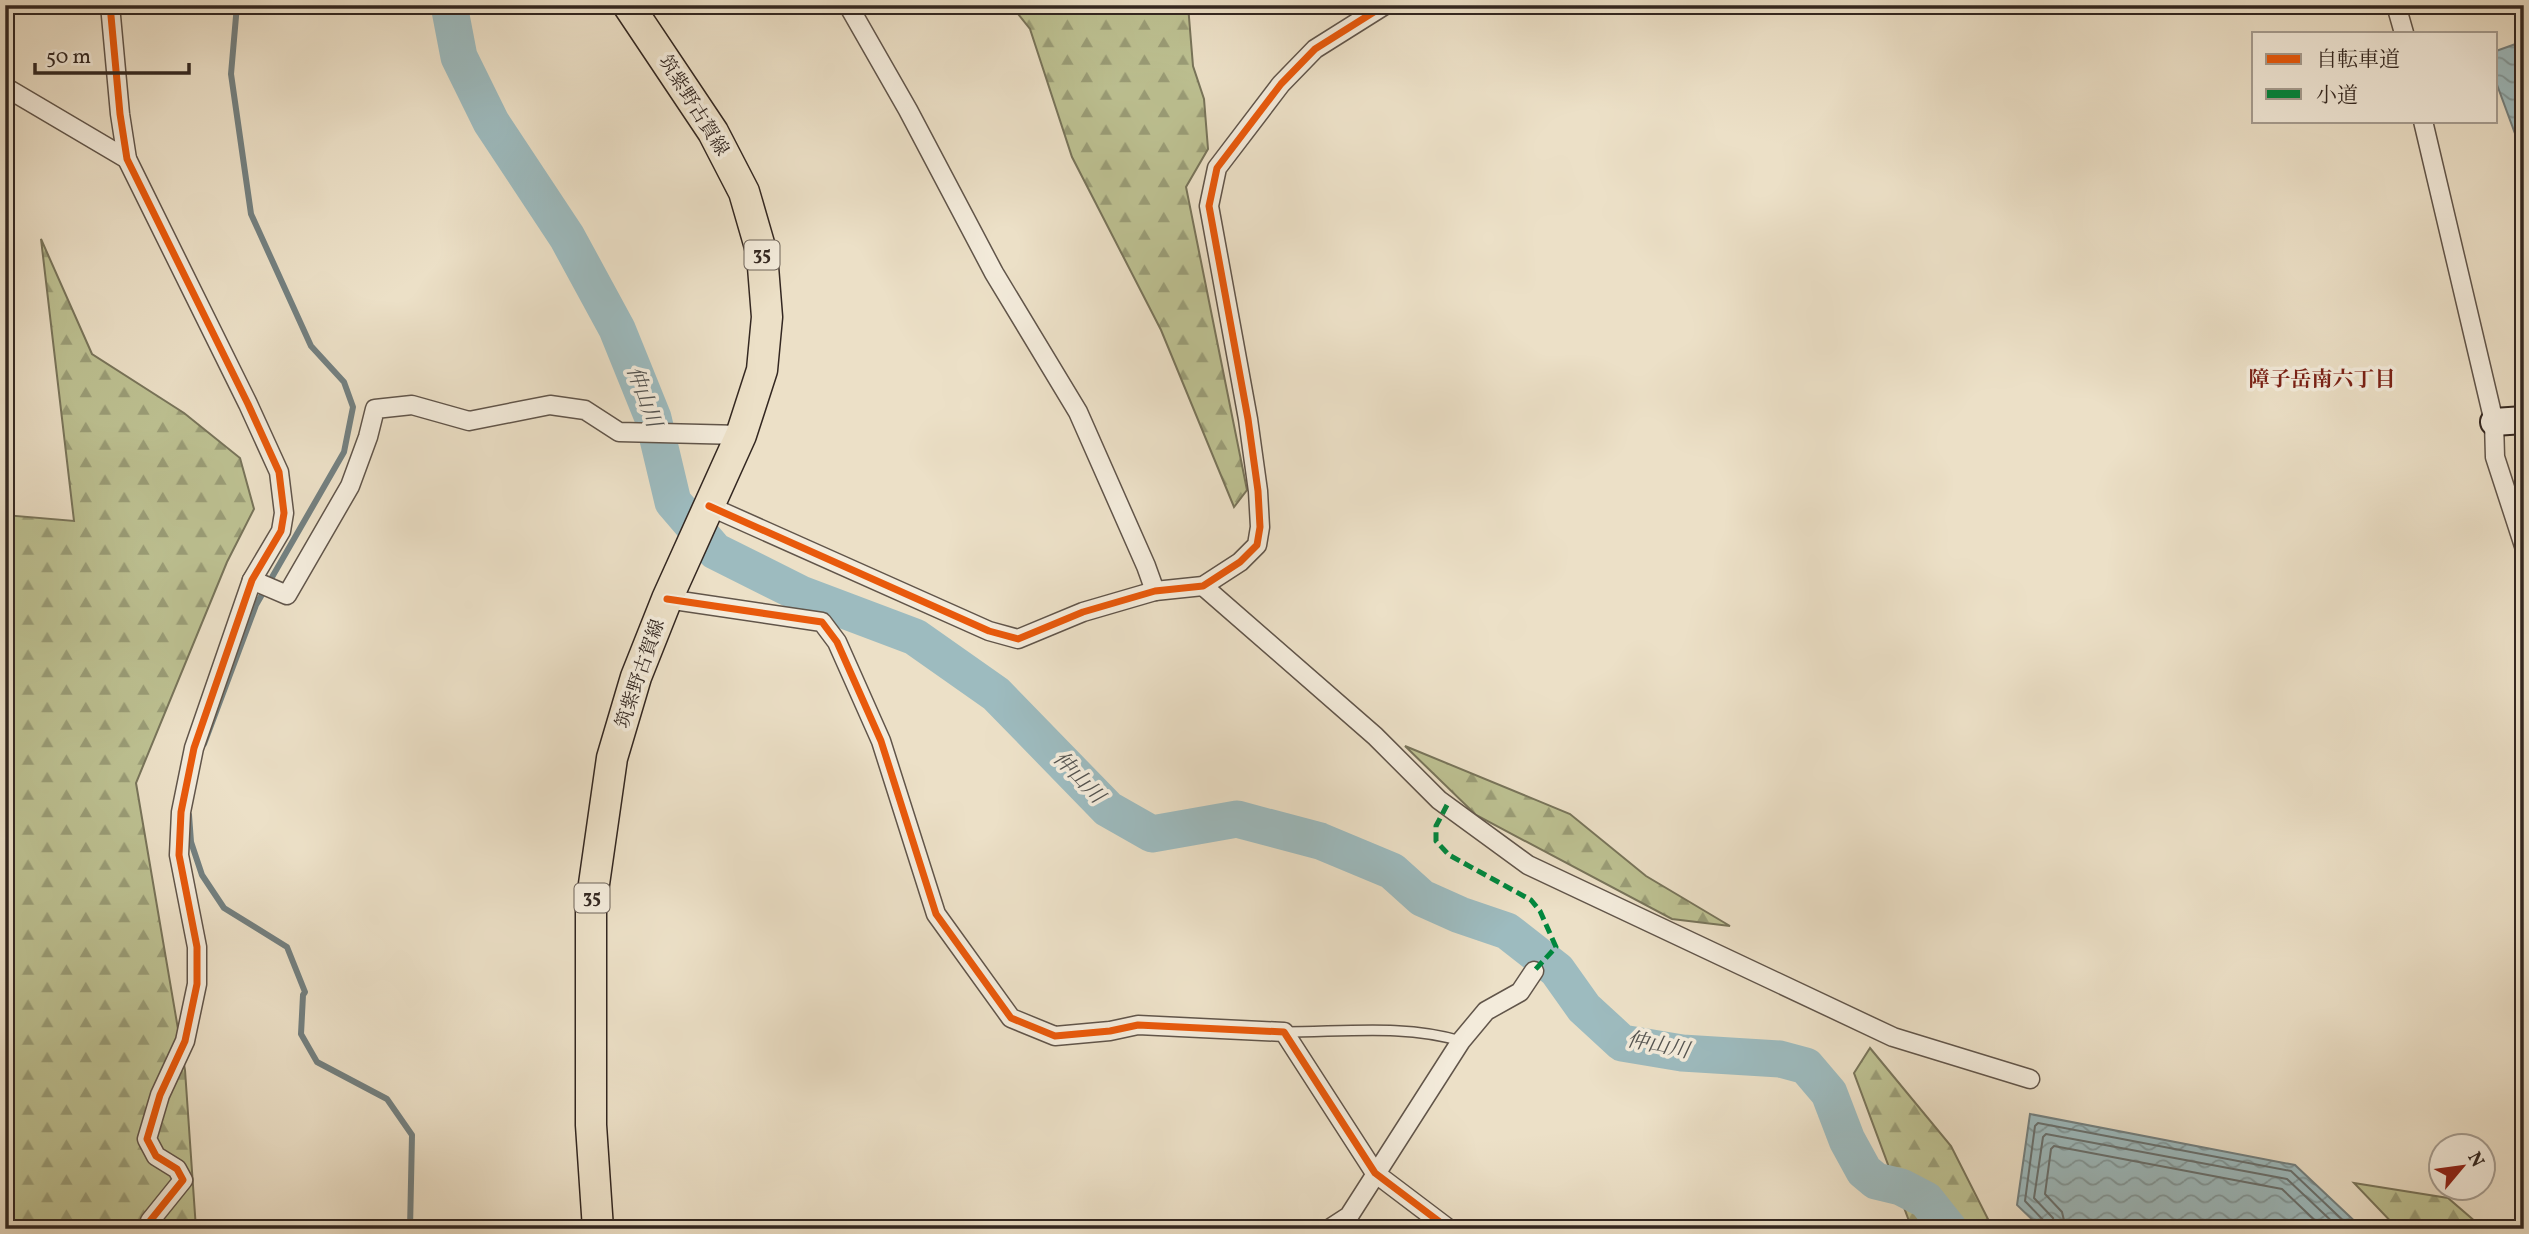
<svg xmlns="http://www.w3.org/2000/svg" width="2529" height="1234" viewBox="0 0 2529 1234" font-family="Vollkorn,'Noto Serif JP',serif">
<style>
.forest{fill:url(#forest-firs);stroke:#78745a;stroke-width:2}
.water{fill:url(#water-waves);stroke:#738080;stroke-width:2}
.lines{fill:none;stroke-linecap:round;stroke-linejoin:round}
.shore{stroke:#687170;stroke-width:2}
.stream{stroke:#738080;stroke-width:6}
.river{stroke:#9dbbbf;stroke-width:37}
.lane-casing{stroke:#61554a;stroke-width:12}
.street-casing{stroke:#61554a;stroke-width:21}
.secondary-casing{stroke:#332721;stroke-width:30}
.primary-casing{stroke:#332721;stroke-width:33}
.lane{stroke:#f3ebdb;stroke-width:9}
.street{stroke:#f3ebdb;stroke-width:18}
.secondary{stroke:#f3ebdb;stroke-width:26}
.primary{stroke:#ece0c7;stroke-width:30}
.quiet{stroke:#00873e;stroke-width:5;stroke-dasharray:10 5;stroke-linecap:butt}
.cycleway-casing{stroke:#f3ebdb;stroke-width:11}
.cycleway{stroke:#e8590c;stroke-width:7}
.labels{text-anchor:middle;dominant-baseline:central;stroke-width:7;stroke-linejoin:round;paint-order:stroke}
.shield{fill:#f3ebdb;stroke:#6d6259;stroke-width:2}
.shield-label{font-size:18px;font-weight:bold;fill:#332721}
.street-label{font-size:19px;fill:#332721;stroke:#f3ebdb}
.neighbourhood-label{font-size:21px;font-weight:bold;fill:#7a1f14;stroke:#f3ebdb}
.water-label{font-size:21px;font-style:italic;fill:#535350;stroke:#f3ebdb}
</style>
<defs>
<pattern id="forest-firs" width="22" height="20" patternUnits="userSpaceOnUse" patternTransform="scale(1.75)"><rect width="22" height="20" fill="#bdc192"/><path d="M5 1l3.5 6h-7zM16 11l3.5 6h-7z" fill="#9a9d77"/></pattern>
<pattern id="water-waves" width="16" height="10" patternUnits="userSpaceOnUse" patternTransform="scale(1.75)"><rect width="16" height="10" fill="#9dbbbf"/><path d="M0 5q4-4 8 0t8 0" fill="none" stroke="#81989b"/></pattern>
</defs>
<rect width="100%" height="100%" fill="#ece0c7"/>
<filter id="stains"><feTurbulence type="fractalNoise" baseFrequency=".00286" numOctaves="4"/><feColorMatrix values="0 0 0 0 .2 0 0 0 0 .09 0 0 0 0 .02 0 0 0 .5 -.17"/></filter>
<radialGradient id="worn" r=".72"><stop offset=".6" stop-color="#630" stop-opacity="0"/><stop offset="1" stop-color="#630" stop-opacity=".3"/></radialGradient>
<g class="forest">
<polygon points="1011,5 1188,5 1193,66 1204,99 1208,149 1186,187 1247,490 1234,507 1161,330 1072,157 1030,29"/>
<polygon points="41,239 92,354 184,413 240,458 254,509 227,562 136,783 185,1070 196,1229 5,1229 5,515 74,521"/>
<polygon points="1405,746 1570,814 1646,876 1730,926 1672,919 1476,815"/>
<polygon points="1870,1048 1951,1146 1993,1229 1912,1229 1854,1073"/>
<polygon points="2354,1183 2448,1198 2484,1229 2398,1229"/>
</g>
<g class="water">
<polygon points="2524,41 2524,158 2496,82 2496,51"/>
<polygon points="2030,1114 2295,1165 2363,1229 2042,1229 2017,1205"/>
</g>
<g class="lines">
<g class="shore">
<polyline points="2047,1229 2045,1222 2025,1201 2035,1126 2038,1123 2291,1171 2352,1229"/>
<polyline points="2055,1229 2053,1218 2034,1198 2043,1137 2046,1134 2287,1179 2340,1229"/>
<polyline points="2066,1229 2062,1212 2045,1194 2051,1149 2054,1146 2282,1189 2324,1229"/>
</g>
<g class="stream">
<polyline points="204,744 256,605 344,452 353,407 344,382 311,346 251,214 231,74 237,5"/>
<polyline points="189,815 191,842 202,875 224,908 287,947 305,992 303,995 301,1034 317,1062 387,1099 412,1135 410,1229"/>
</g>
<polyline class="river" points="449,5 459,57 491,122 567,237 617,329 653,418 673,502 715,551 801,594 915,637 996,694 1108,809 1152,834 1237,819 1320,841 1392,871 1422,898 1460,915 1507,931 1557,970 1584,1008 1622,1043 1682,1053 1780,1059 1806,1066 1829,1093 1847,1140 1864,1171 1876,1181 1901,1187 1926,1200 1949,1229"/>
<defs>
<path id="lane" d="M1285,1032C1343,1032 1405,1024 1461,1041"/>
<g id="street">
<polyline points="110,5 120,114 127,159 248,404 279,472 284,513 281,531 252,580 194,748 181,812 179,855 197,947 197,984 185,1041 160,1095 147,1139 156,1156 177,1169 183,1180 150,1221 151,1229"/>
<polyline points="848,5 908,110 994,273 1078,412 1146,566 1155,591"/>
<polyline points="2396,5 2404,33"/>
<polyline points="5,87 127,159"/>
<polyline points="2423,121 2494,422 2495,457 2524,546"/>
<polyline points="709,506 989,631 1018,639 1083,612 1155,591 1203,586 1240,562 1257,545 1260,527 1258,491 1248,419 1209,206 1217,168 1281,84 1315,49 1385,5"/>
<polyline points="252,580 287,595 350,486 368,437 375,409 412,405 469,421 550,405 585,410 619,432 741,435"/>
<polyline points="1203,586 1375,736 1439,800 1528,865 1893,1037 2030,1079"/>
<polyline points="667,599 822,622 837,642 881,741 936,914 1011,1018 1055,1036 1110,1031 1138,1025 1284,1032 1375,1173 1449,1229"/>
<polyline points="1329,1229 1349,1216 1461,1041 1486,1011 1520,992 1534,971"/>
</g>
<polyline id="secondary" points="2494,422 2524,420"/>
<polyline id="primary" points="598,1229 591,1125 591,905 612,758 636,677 667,599 741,435 762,370 767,317 762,254 744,192 713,132 628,5"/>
</defs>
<use href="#lane" class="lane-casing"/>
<use href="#street" class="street-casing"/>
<use href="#secondary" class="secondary-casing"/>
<use href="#primary" class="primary-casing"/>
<use href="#lane" class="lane"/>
<use href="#street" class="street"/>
<use href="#secondary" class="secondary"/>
<use href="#primary" class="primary"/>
<polyline class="quiet" points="1447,805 1436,826 1436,841 1449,855 1531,900 1540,911 1556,947 1534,971"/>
<defs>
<g id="cycleway">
<polyline points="110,5 120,114 127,159 248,404 279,472 284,513 281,531 252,580 194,748 181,812 179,855 197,947 197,984 185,1041 160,1095 147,1139 156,1156 177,1169 183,1180 150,1221 151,1229"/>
<polyline points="709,506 989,631 1018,639 1083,612 1155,591 1203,586 1240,562 1257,545 1260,527 1258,491 1248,419 1209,206 1217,168 1281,84 1315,49 1385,5"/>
<polyline points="667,599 822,622 837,642 881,741 936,914 1011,1018 1055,1036 1110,1031 1138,1025 1284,1032 1375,1173 1449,1229"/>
</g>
</defs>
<use href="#cycleway" class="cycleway-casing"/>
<use href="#cycleway" class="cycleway"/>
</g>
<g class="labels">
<g class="shield">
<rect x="744.5" y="240.5" width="35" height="29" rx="5"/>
<rect x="574.5" y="883.5" width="35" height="29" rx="5"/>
</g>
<g class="shield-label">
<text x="762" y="255">35</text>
<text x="592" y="898">35</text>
</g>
<g class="street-label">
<text transform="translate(693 106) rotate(58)">筑紫野古賀線</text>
<text transform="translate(641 674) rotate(-71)">筑紫野古賀線</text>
</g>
<g class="neighbourhood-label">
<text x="2322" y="380">障子岳南六丁目</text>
</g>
<g class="water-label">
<text transform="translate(643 397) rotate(70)">仲山川</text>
<text transform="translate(1078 778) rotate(46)">仲山川</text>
<text transform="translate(1658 1046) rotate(11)">仲山川</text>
</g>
</g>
<rect width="2529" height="1234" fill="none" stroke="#ece0c7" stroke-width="28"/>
<rect x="7" y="7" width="2515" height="1220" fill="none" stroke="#332721" stroke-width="3.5"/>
<rect x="14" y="14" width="2501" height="1206" fill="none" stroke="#332721" stroke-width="2"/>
<rect x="2252" y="32" width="245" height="91" fill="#f3ebdb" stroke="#a69d91" stroke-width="2"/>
<rect x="2266" y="54" width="35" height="10" fill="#e8590c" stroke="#a69d91" stroke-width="2"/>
<text x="2316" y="66" font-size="21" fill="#332721">自転車道</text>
<rect x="2266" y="89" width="35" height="10" fill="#00873e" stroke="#a69d91" stroke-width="2"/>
<text x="2316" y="102" font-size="21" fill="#332721">小道</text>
<g transform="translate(2462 1167) rotate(61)"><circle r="33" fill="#f3ebdb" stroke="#a69d91" stroke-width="2"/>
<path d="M0-5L12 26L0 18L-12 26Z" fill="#8f2418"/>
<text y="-10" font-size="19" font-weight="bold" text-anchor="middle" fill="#332721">N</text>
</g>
<path d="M35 63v10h154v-10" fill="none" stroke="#332721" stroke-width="3.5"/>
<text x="46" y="63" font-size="21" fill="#332721" stroke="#f3ebdb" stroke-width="5" paint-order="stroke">50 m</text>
<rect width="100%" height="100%" filter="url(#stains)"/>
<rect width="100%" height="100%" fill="url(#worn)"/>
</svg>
